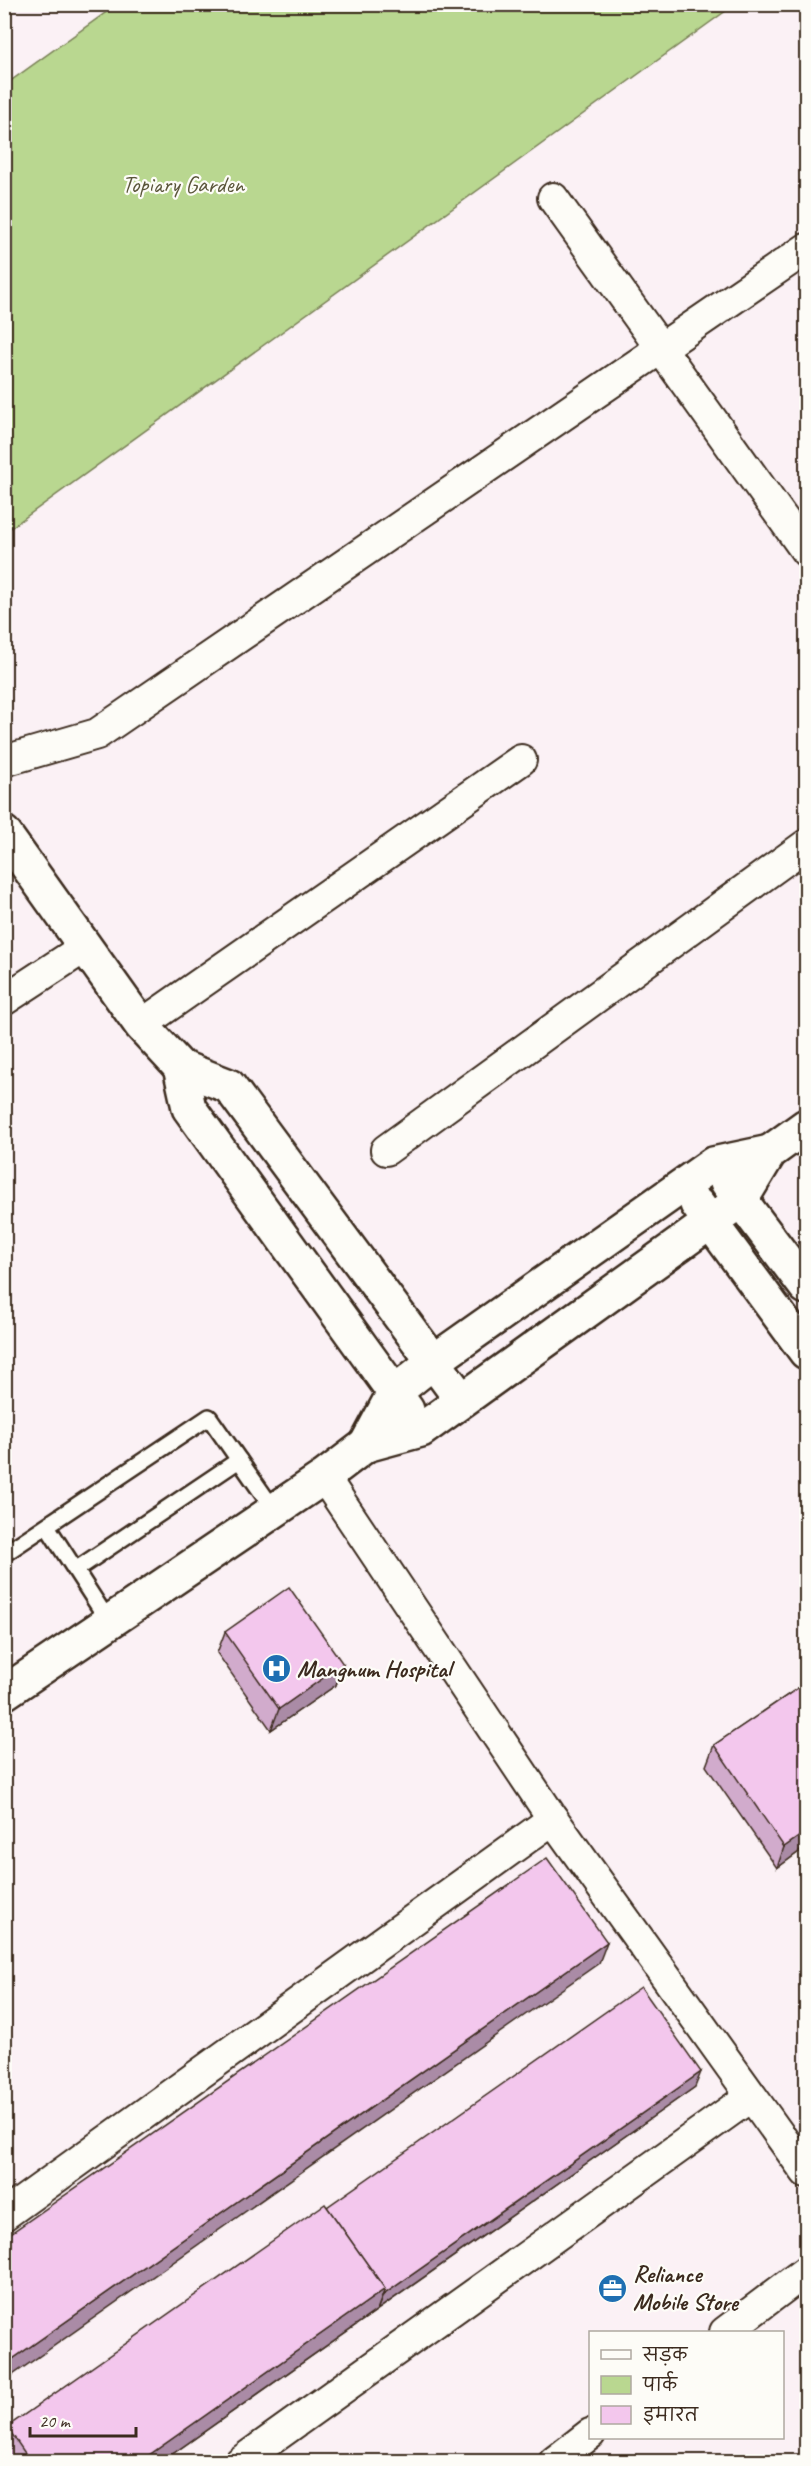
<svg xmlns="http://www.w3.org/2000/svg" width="811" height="2466" viewBox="0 0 811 2466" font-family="Caveat,'Playpen Sans Deva',sans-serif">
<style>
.green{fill:#b9d790;stroke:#7a8057;stroke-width:1.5}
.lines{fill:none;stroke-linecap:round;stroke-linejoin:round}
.lane-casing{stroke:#3b2a1e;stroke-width:20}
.street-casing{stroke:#3b2a1e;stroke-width:34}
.secondary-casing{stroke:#3b2a1e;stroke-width:38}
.lane{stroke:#fdfcf7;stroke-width:15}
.street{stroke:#fdfcf7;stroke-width:30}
.secondary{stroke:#fdfcf7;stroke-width:33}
.wall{fill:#d1abcc;stroke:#3b2a1e;stroke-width:1.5}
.shaded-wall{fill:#aa8ba6;stroke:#3b2a1e;stroke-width:1.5}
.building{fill:#f3c7ed;stroke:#3b2a1e;stroke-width:1.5}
.labels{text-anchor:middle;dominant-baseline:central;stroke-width:4.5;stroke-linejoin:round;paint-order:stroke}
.park-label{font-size:24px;fill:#5a553a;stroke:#fdfcf7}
.poi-label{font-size:24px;font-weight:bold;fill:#3b2a1e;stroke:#fdfcf7;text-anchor:start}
</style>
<rect width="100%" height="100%" fill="#fbf1f5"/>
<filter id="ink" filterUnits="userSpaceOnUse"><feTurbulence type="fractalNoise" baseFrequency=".0167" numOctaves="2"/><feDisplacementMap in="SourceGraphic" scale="12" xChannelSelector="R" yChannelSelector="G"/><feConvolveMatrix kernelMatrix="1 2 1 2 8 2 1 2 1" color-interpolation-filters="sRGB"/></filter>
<g filter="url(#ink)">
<polygon class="green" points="116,5 116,4 734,5 5,532 5,85"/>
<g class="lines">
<defs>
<g id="lane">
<polyline points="47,1526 109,1622"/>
<polyline points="4,1554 209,1417 274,1510"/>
<polyline points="77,1569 239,1460"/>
</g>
<g id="street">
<polyline points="553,198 806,551"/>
<polyline points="4,761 97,734 806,249"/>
<polyline points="4,1000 85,947"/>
<polyline points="141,1025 521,760"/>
<polyline points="386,1150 806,845"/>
<polyline points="324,1477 553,1819"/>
<polyline points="4,2215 553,1819 806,2172"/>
<polyline points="725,2332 806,2271"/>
<polyline points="240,2462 751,2096"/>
<polyline points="554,2462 590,2434"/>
</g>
<g id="secondary">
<polyline points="4,833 141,1025 180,1067 229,1086 461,1399"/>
<polyline points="180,1067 189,1108 407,1410"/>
<polyline points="727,1182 806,1287"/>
<polyline points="697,1204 806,1352"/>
<polyline points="366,1445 394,1393 434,1361 713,1164 770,1152"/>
<polyline points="4,1693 324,1477 366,1445 421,1430 741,1200 770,1152 806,1126"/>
</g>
</defs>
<use href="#lane" class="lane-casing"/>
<use href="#street" class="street-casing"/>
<use href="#secondary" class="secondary-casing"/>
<use href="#lane" class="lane"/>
<use href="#street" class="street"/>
<use href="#secondary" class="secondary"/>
</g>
<g class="wall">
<polygon points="225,1632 343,1664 336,1685 271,1730 217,1653"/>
<polygon points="807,1682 807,1846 777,1868 706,1766 714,1745"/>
<polygon points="695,2087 161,2462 8,2462 4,2456 4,2433 7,2427 327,2207"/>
</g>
<g class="shaded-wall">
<polygon points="343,1664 336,1685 271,1730 279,1709"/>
<polygon points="807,1831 807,1846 777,1868 784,1847"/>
<polygon points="607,1942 599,1963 4,2381 4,2365"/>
<polygon points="701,2072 695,2087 377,2310 383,2295"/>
<polygon points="385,2289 377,2310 161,2462 139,2462"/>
</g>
<g class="building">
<polygon points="289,1587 343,1664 279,1709 225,1632"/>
<polygon points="807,1682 807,1831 784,1847 714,1745"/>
<polygon points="547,1858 607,1942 4,2365 4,2238"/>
<polygon points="641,1987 701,2072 383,2295 385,2289 327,2207"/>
<polygon points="325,2204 385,2289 139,2462 31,2462 7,2427"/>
</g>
</g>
<defs>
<symbol id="hospital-disc" viewBox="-11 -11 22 22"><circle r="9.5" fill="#1f6fb2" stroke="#fdfcf7"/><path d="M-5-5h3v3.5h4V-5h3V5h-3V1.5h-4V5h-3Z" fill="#fff"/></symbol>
<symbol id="office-disc" viewBox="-11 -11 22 22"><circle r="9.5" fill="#1f6fb2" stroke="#fdfcf7"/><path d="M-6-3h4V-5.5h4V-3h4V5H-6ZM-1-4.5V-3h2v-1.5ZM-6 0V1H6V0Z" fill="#fff"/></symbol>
</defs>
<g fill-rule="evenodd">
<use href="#hospital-disc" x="260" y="1652" width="33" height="33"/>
<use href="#office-disc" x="596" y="2272" width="33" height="33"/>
</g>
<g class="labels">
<g class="park-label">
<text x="183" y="184">Topiary Garden</text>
</g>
<g class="poi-label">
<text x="297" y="1669">Mangnum Hospital</text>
<text x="633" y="2274">Reliance<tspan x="633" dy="28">Mobile Store</tspan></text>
</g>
</g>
<rect width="811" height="2466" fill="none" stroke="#fdfcf7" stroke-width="24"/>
<rect x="12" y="12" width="787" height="2442" fill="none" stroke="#3b2a1e" stroke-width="2" filter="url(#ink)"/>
<rect x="589" y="2331" width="195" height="108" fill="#fdfcf7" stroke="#afa8a0" stroke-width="1.5"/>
<rect x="601" y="2350" width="30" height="9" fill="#fdfcf7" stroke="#afa8a0" stroke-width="1.5"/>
<text x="643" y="2361" font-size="18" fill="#3b2a1e">सड़क</text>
<rect x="601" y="2376" width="30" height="18" fill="#b9d790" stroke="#afa8a0" stroke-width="1.5"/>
<text x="643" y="2391" font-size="18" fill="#3b2a1e">पार्क</text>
<rect x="601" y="2406" width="30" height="18" fill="#f3c7ed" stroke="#afa8a0" stroke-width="1.5"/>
<text x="643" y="2421" font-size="18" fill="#3b2a1e">इमारत</text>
<path d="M30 2427v9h106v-9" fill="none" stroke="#3b2a1e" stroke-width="3"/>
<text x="39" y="2427" font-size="18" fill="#3b2a1e" stroke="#fdfcf7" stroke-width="4.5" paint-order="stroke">20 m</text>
</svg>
